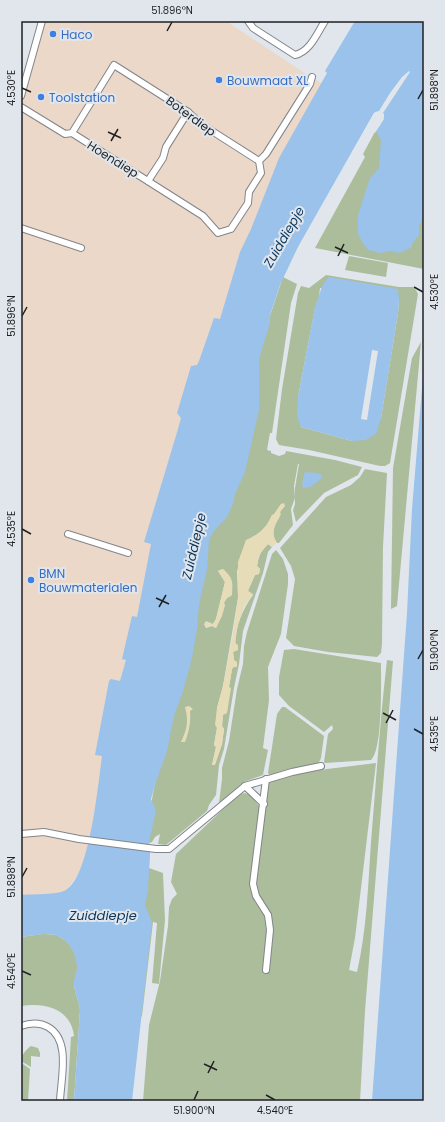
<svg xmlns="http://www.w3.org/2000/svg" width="445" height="1122" viewBox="0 0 445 1122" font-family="Poppins,sans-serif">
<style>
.industrial{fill:#ebd8c8}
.green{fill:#acbd9c;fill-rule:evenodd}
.sand{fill:#e6dcb7}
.water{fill:#9ac2eb}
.pier{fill:#e1e6ed}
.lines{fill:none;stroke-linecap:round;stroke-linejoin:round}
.street-casing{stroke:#81858b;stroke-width:8}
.street{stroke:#fff;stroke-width:6}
.ticks{fill:none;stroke:#1f2123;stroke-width:1.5}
.shop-dot{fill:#3f7fe0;stroke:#e1e6ed;stroke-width:1.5}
.labels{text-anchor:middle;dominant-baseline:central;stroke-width:4;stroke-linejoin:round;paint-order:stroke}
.shop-label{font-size:12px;fill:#366cbe;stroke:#e1e6ed;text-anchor:start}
.street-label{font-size:12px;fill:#1f2123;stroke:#e1e6ed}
.water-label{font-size:13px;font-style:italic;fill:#0a375d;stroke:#e1e6ed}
.neatline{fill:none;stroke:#1f2123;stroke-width:1.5}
.ticks-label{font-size:10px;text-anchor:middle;fill:#1f2123}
</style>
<rect width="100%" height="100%" fill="#e1e6ed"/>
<polygon class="industrial" points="46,21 226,21 306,74 341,94 98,846 55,907 21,916 21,104"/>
<g class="green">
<polygon points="390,101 424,159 424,269 315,248 365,157 363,154 377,128 380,126"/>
<polygon points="349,256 388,263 386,277 345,270"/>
<path d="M326,275L399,287H413L416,290L418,294L390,463L385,466H380L309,450L279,445L276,439L282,389L298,293L301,286L309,288ZM320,288L399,299L398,313L381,418L352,441L301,427L298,397L315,308L319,297Z"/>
<path d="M283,277L297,284L291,303L272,433H270L267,450L271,451V453L279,456L285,454L286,451L335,460L362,467L358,475L324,493L296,522L293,510L295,504V488L299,464H298L294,486L295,498L291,509L293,525L279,543H277C267,529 282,519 281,504L274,515H272C266,529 259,534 246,541L237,571L238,598L223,686L217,708V728L214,745L216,747L212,765L215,764L222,744L224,729L222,726L223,714L227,712L229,687L232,669L233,667H237L234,660L233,652L236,650C233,631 242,610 253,595L248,591C249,588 254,577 255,575L259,574L260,569L257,566C259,556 260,551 268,544L272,547L268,552L263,573L243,631L239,664L234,688L224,749L219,765L216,795L209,805L207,811L166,845L158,844L160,834L155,837L152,842L149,843L150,851L149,868L163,873L165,920L159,984L152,983L157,923L153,922L142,1016L139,1019L145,845L152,806V799L163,742L208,540L246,387ZM223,569L232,595L227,598L223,603L225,605L216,628L212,626L206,628L204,624H213L216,619L225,582L218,571Z"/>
<polygon points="421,342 397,606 391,609 393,468 412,358"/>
<polygon points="365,469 387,473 383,547 382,644 381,653 377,657 328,652 294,646 286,638 295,579 291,566 280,548 326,497 351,485 360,477"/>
<polygon points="276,550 283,559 288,574 288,584 281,634 268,667 269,700 263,748 268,750 263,775 244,782 219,803 222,779 222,768 229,741 237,689 243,664 244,646 247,632 272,554"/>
<path d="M294,649L381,663C381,681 383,750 371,760L325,763L324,762L328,734L333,729L332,725L324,732L289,706L279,695V677L284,650Z"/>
<path d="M387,660L393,661L365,1011L360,1101H143L149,1025L160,981L168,926L169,907L172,899L177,894L171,882L176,854L238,795L244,793L249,794L253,797L261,809L251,882L255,898L264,913L267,924L268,937L264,970L268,971L273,936L272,928L267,909L257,893L255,877L269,781L303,772L376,763L355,938L349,970L357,972C367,929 368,885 371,842C376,781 380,721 387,660Z"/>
<polygon points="282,707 285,707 324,736 321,758 318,764 270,776 268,773 277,714"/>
<path d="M42,934C46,934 51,934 55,935C69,939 79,955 77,970C77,975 74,980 74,985C75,994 79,1001 80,1010L74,1101H67L71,1037L74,1036C71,1009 45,1002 21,1006V937Z"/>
<path d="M31,1046L38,1048L40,1053V1057L31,1056V1067L21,1061C21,1056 26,1049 31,1046Z"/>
<polygon points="23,1064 30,1069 28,1101 21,1101 21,1068"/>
</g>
<g class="sand">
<path d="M284,503L285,506L280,512L281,514C276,525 269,531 277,543L272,547L268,544L259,555L257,566L260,569L259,574L255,575C254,577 249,588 248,591L253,594L244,607L238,624L235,643L238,645V650L233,652L234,660L237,662V667H234L232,669L229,687L231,688L227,713L223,715L222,726L224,729L222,744L215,765H212L216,747L214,745L217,728L215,725L217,708L223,686L232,639L238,598V562L246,540C259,534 266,529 272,515L274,514L281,504Z"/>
<path d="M223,569C233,578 233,581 232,595L227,598L224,603L225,605L222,616L216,628L212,626L207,627L204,624L206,621L213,624L216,619L225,582L218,571Z"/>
<path d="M189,706L193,709L190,711C191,721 189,732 185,742H181C187,729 189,722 185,707Z"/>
</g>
<g class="water">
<path d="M355,21H424V215L419,226V235L412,244L411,248L399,253L390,251L380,253L368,250L364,245L358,234V215L370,178L379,168L381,140L376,131L384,119V114C380,111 378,111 374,113L297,249L280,285L270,315V323L259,359V410L245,472L235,494L233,504L227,517L213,532L209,540L207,570L200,600L197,621L198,623L192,658L183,691L174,716L167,751L155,785L151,799L156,810L149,843L150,851L148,890L145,905L152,922L132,1101H74L80,1010C79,1001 74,992 74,983C74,978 77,973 77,968C77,954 69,939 55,935C44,932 32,936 21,937V895C31,894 59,895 66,890C90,876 98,784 102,756L95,755L109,681L111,679L120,681L126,660L122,659L132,616L137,617L151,544L144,542L178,429L181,418L177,413L191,366L197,365L199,361L214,318L220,319L240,252L251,229L279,158L327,73L325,71Z"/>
<path d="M329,277L398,289L399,299L398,313L381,418L376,434L366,440L352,441L301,427L297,416L298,397L315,307C320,296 320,285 329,277Z"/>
<polygon points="424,364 424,1101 372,1101 407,613 412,509"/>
<polygon points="305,472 317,473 322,475 321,479 310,487 303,488 302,484"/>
</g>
<g class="pier">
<polygon points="409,71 410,72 383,113 384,119 375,133 374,130 379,124 382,115 378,113 375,115 311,230 299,249 297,249 374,113 379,111 390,93 402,77"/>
<polygon points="372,350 378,351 367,420 361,419"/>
</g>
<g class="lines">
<defs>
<g id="street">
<path d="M248,21L253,28L295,55C310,52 317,33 325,21"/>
<polyline points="21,96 42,21"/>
<polyline points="21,107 65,134 72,133 203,216 218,233 231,229 248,203 249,192 261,173 259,161 201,124 188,112 114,65 72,133"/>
<polyline points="259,161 266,154 310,84 312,77"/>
<polyline points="148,181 163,158 166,147 188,112"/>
<polyline points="21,228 81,248"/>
<polyline points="68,534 128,553"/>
<polyline points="245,786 264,804"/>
<polyline points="21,834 44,832 79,839 156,849 169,849 245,786 292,772 321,766"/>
<polyline points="266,970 270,930 268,915 256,896 253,884 266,779"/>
<path d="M21,1026C30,1023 39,1022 48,1027C71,1040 61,1078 60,1101"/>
</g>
</defs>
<use href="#street" class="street-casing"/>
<use href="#street" class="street"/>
</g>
<path class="ticks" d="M167,31L172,22M22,88L31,92M418,99L423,90M108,132L121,138M111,141L118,129M335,247L348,253M338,256L344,244M414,287L423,292M22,316L27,307M22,529L31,534M156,598L169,604M159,607L166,595M418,659L423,650M383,713L396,720M386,723L393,710M414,729L423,734M22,877L27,868M22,971L31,975M204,1064L217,1070M208,1073L214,1061M266,1095L275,1100M194,1100L198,1091"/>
<g class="shop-dot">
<circle cx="53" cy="34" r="4"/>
<circle cx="219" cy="80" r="4"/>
<circle cx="41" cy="97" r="4"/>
<circle cx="31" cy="580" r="4"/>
</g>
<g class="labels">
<g class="shop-label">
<text x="61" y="34">Haco</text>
<text x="227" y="80">Bouwmaat XL</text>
<text x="49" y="97">Toolstation</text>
<text x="39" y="573">BMN<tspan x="39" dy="14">Bouwmaterialen</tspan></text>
</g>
<g class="street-label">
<text transform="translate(191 116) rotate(36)">Boterdiep</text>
<text transform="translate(113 159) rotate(32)">Hoendiep</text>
</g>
<g class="water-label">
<text transform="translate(284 237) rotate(-60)">Zuiddiepje</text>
<text transform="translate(194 546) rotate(-77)">Zuiddiepje</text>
<text x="103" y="915">Zuiddiepje</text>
</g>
</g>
<rect width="445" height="1122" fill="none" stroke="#e1e6ed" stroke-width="44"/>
<rect x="22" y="22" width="401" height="1078" class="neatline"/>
<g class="ticks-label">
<text x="172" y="14">51.896°N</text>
<text transform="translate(11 88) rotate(-90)" y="4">4.530°E</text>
<text transform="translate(434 90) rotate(-90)" y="4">51.898°N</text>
<text transform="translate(434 292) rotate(-90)" y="4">4.530°E</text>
<text transform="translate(11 316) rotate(-90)" y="4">51.896°N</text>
<text transform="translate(11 529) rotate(-90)" y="4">4.535°E</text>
<text transform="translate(434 650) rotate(-90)" y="4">51.900°N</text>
<text transform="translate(434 734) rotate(-90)" y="4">4.535°E</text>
<text transform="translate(11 877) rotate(-90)" y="4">51.898°N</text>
<text transform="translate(11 971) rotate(-90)" y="4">4.540°E</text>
<text x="194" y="1114">51.900°N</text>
<text x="275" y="1114">4.540°E</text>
</g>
</svg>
